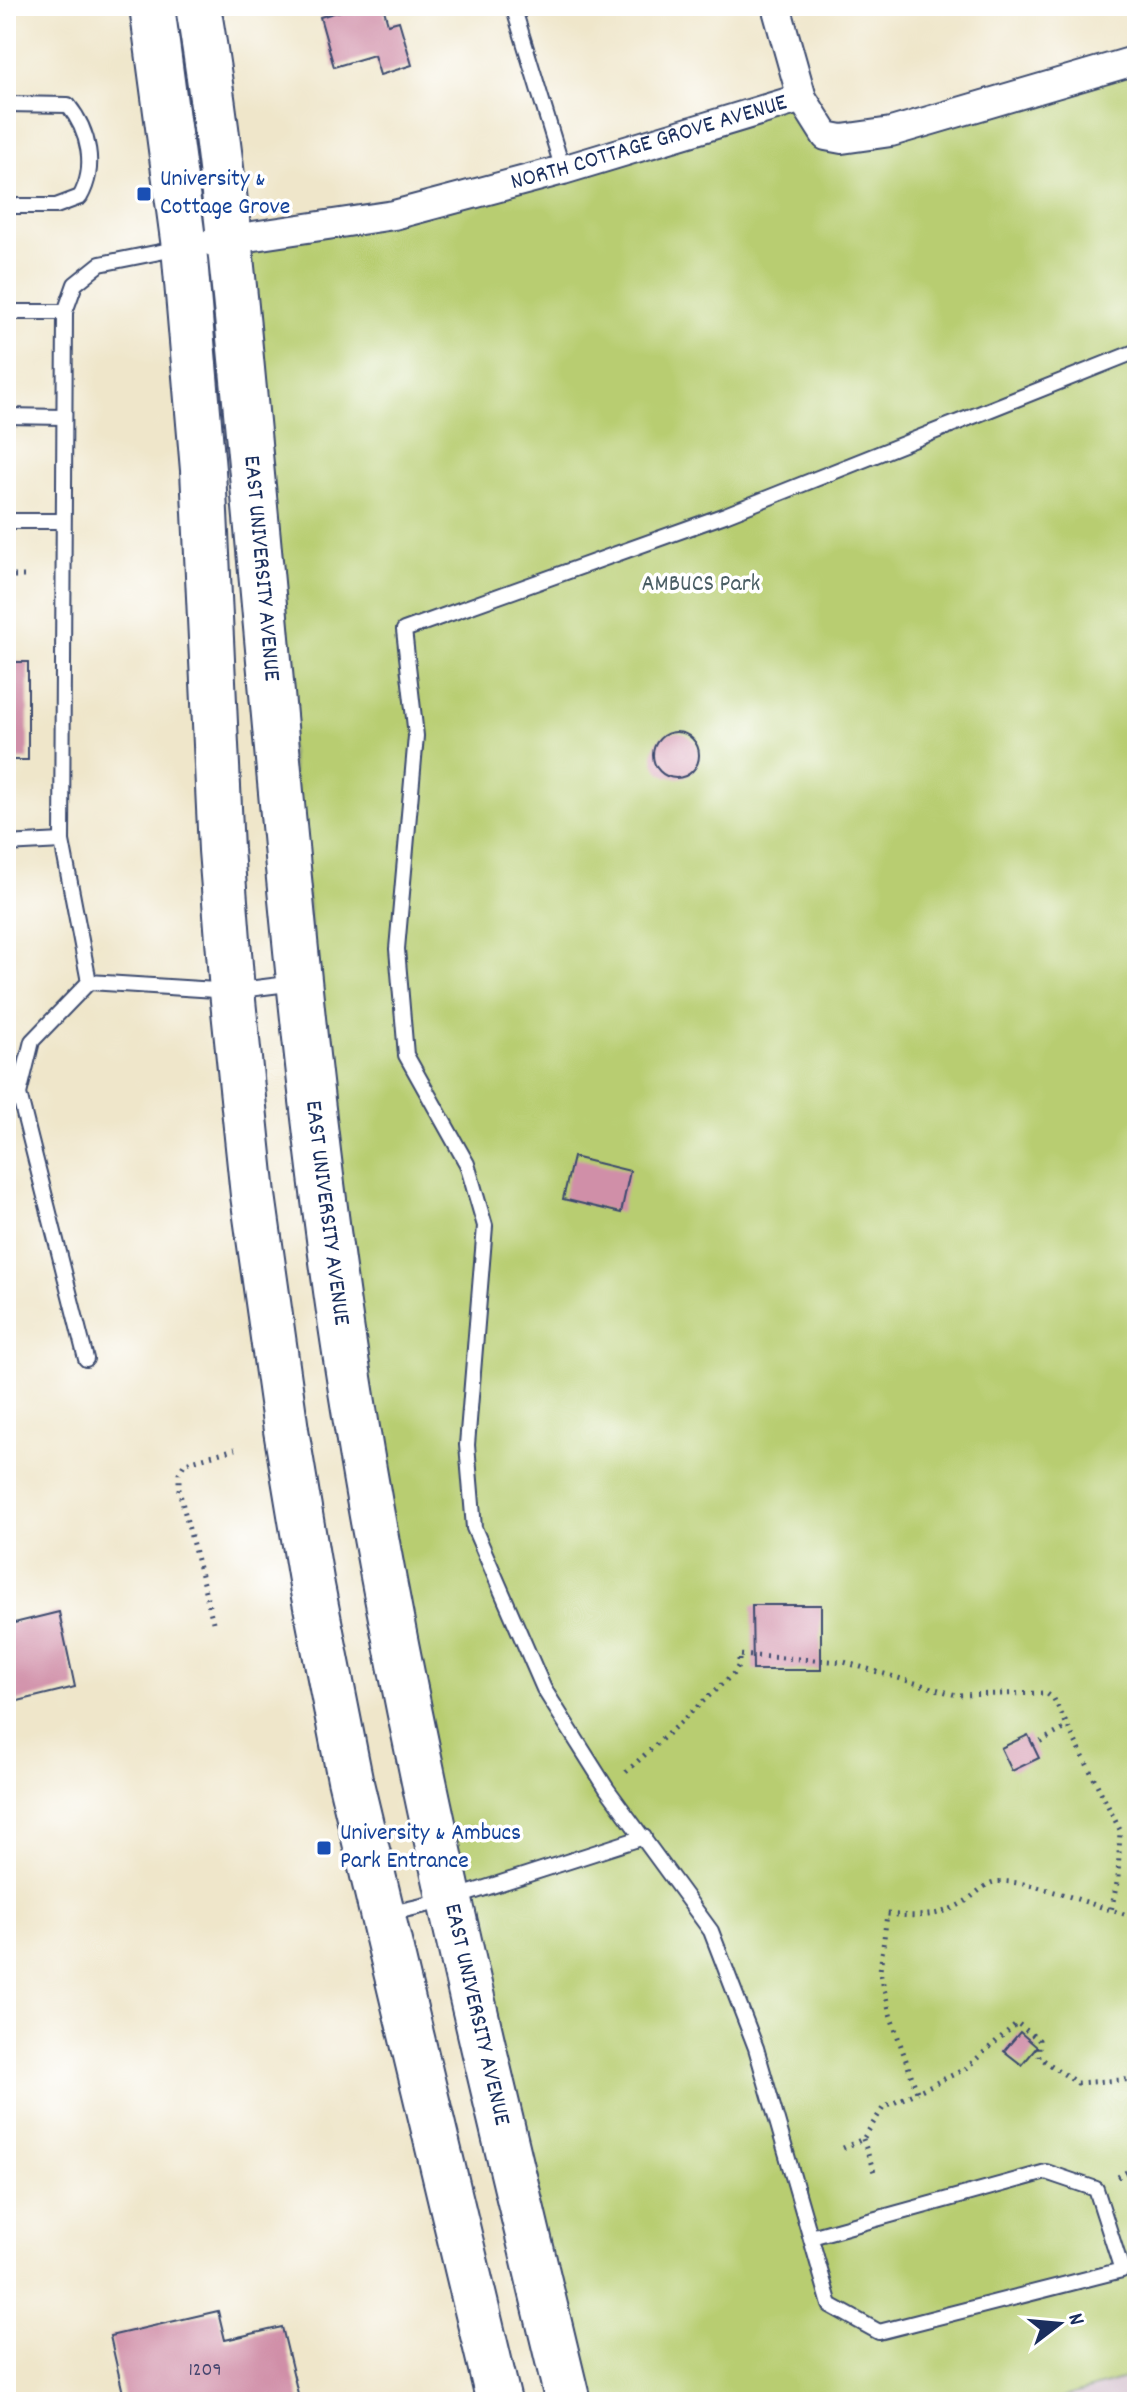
<svg xmlns="http://www.w3.org/2000/svg" width="1143" height="2408" viewBox="0 0 1143 2408" font-family="Dekko,sans-serif">
<style>
.industrial{fill:#d1bdcb}
.green{fill:#b8cd71;stroke:#6a7e68;stroke-width:2}
.building{fill:#d08fa8}
.lines{fill:none;stroke-linecap:round;stroke-linejoin:round}
.service-casing{stroke:#3b4a6e;stroke-width:18}
.minor-casing{stroke:#3b4a6e;stroke-width:32}
.primary-casing{stroke:#3b4a6e;stroke-width:48}
.path{stroke:#3b4a6e;stroke-width:5;stroke-dasharray:2 6;stroke-linecap:butt}
.service{stroke:#fff;stroke-width:14}
.minor{stroke:#fff;stroke-width:28}
.primary{stroke:#fff;stroke-width:44}
.transit-dot{fill:#1a4fb4;stroke:#fff;stroke-width:3}
.labels{text-anchor:middle;dominant-baseline:central;stroke-width:7;stroke-linejoin:round;paint-order:stroke}
.number-label{font-size:20px;fill:#484770}
.street-label{font-size:24px;fill:#1b2f5e;stroke:#fff}
.transit-label{font-size:24px;fill:#164399;stroke:#fff;text-anchor:start}
.park-label{font-size:24px;fill:#4a5e64;stroke:#fff}
</style>
<rect width="100%" height="100%" fill="#fff"/>
<filter id="ink" filterUnits="userSpaceOnUse"><feTurbulence type="fractalNoise" baseFrequency=".0125" numOctaves="2"/><feDisplacementMap in="SourceGraphic" scale="16" xChannelSelector="R" yChannelSelector="G"/><feConvolveMatrix kernelMatrix="1 2 1 2 8 2 1 2 1" color-interpolation-filters="sRGB"/></filter>
<filter id="wash" filterUnits="userSpaceOnUse"><feTurbulence type="fractalNoise" baseFrequency=".006" numOctaves="4" result="noise"/><feDisplacementMap in="SourceGraphic" scale="32" xChannelSelector="R" yChannelSelector="G"/><feGaussianBlur stdDeviation="1.8" result="paint"/><feColorMatrix in="noise" values="0 0 0 0 0 0 0 0 0 0 0 0 0 0 0 0 0 1.4 0 .05"/><feComposite in="paint" operator="in"/></filter>
<g filter="url(#wash)">
<rect width="100%" height="100%" fill="#efe6ca"/>
<polygon class="industrial" points="1137,2375 1137,2402 1047,2402"/>
<polygon class="green" points="1137,63 1137,2375 1047,2402 568,2402 397,1659 230,239 394,215 802,98 826,136"/>
<g id="blocks">
<g class="building">
<polygon points="358,6 383,6 388,24 399,21 412,65 380,75 374,55 334,67 320,17"/>
<polygon points="6,599 11,599 11,662 28,662 28,760 6,760"/>
<circle cx="676" cy="755" r="23"/>
<polygon points="573,1157 630,1171 621,1213 563,1199"/>
<polygon points="752,1605 821,1605 821,1670 753,1670"/>
<polygon points="59,1612 75,1687 6,1704 6,1625"/>
<polygon points="1028,1735 1039,1758 1012,1771 1001,1748"/>
<polygon points="1020,2032 1037,2047 1022,2065 1004,2051"/>
<polygon points="218,2311 225,2340 282,2327 300,2402 125,2402 110,2336"/>
</g>
</g>
</g>
<g filter="url(#ink)">
<use href="#blocks" fill-opacity="0" stroke="#3b4a6e" stroke-width="2"/>
<g class="lines">
<defs>
<g id="service">
<polyline points="513,6 563,170"/>
<path d="M6,104L68,105C89,131 97,167 80,197L56,206H6"/>
<polyline points="180,248 100,264 75,284 65,312 62,841 89,982 232,991 296,983"/>
<polyline points="6,312 65,312"/>
<polyline points="6,416 64,417"/>
<polyline points="6,521 63,521"/>
<polyline points="6,844 62,841"/>
<polyline points="86,1359 19,1094 32,1041 89,982"/>
<polyline points="387,1914 448,1900 644,1837"/>
<polyline points="811,2237 1046,2172 1096,2189 1122,2270 879,2332 830,2305 756,2048 711,1931 607,1789 544,1689 474,1528 467,1445 485,1226 467,1164 406,1055 397,949 416,736 404,630 725,515 1137,351"/>
</g>
<g id="minor">
<polyline points="776,6 802,98 826,136 842,139 891,132 1137,60"/>
<path id="s1" d="M213,242L394,215L563,170L802,98"/>
</g>
<g id="primary">
<polyline points="152,6 184,247 203,470 221,850 232,991 253,1195 286,1430 312,1586 350,1779 499,2402"/>
<path id="s2" d="M198,6C223,155 236,305 250,454C275,713 294,973 328,1231C379,1628 475,2014 568,2402"/>
</g>
</defs>
<use href="#service" class="service-casing"/>
<use href="#minor" class="minor-casing"/>
<use href="#primary" class="primary-casing"/>
<g class="path">
<polyline points="6,576 24,576"/>
<polyline points="213,1622 179,1490 179,1473 185,1463 235,1449"/>
<polyline points="1033,1745 1068,1727"/>
<polyline points="626,1772 734,1673 739,1665 739,1655 844,1662 956,1695 1046,1693 1054,1699 1120,1830 1118,1878 1111,1911"/>
<path d="M1137,1922L1132,1916C1097,1908 1026,1877 994,1882C984,1884 973,1897 964,1902C938,1918 916,1917 887,1914L880,1971L890,2014L917,2092L965,2069L1017,2023L1039,2040V2057L1077,2083L1137,2079"/>
<polyline points="863,2139 874,2172"/>
<polyline points="843,2148 863,2139 883,2108 917,2092"/>
<polyline points="1118,2177 1137,2166"/>
</g>
<use href="#service" class="service"/>
<use href="#minor" class="minor"/>
<use href="#primary" class="primary"/>
</g>
</g>
<g class="transit-dot">
<rect x="136" y="186" width="16" height="16" rx="4"/>
<rect x="316" y="1840" width="16" height="16" rx="4"/>
</g>
<g class="labels">
<g class="number-label">
<text x="205" y="2371">1209</text>
</g>
<g class="street-label">
<text stroke="none"><textPath href="#s1" startOffset="448">NORTH COTTAGE GROVE AVENUE</textPath></text>
<text stroke="none"><textPath href="#s2" startOffset="566">EAST UNIVERSITY AVENUE</textPath></text>
<text stroke="none"><textPath href="#s2" startOffset="1214">EAST UNIVERSITY AVENUE</textPath></text>
<text stroke="none"><textPath href="#s2" startOffset="2030">EAST UNIVERSITY AVENUE</textPath></text>
</g>
<g class="transit-label">
<text x="160" y="180">University &amp;<tspan x="160" dy="28">Cottage Grove</tspan></text>
<text x="340" y="1834">University &amp; Ambucs<tspan x="340" dy="28">Park Entrance</tspan></text>
</g>
<g class="park-label">
<text x="701" y="585">AMBUCS Park</text>
</g>
</g>
<rect width="1143" height="2408" fill="none" stroke="#fff" stroke-width="32"/>
<g transform="translate(1059 2324) rotate(74)" stroke="#ffffff" stroke-width="6" paint-order="stroke">
<path d="M0-6L14 30L0 20L-14 30Z" fill="#1b2f5e"/>
<text y="-12" font-size="22" font-weight="bold" text-anchor="middle" fill="#1b2f5e">N</text>
</g>
</svg>
